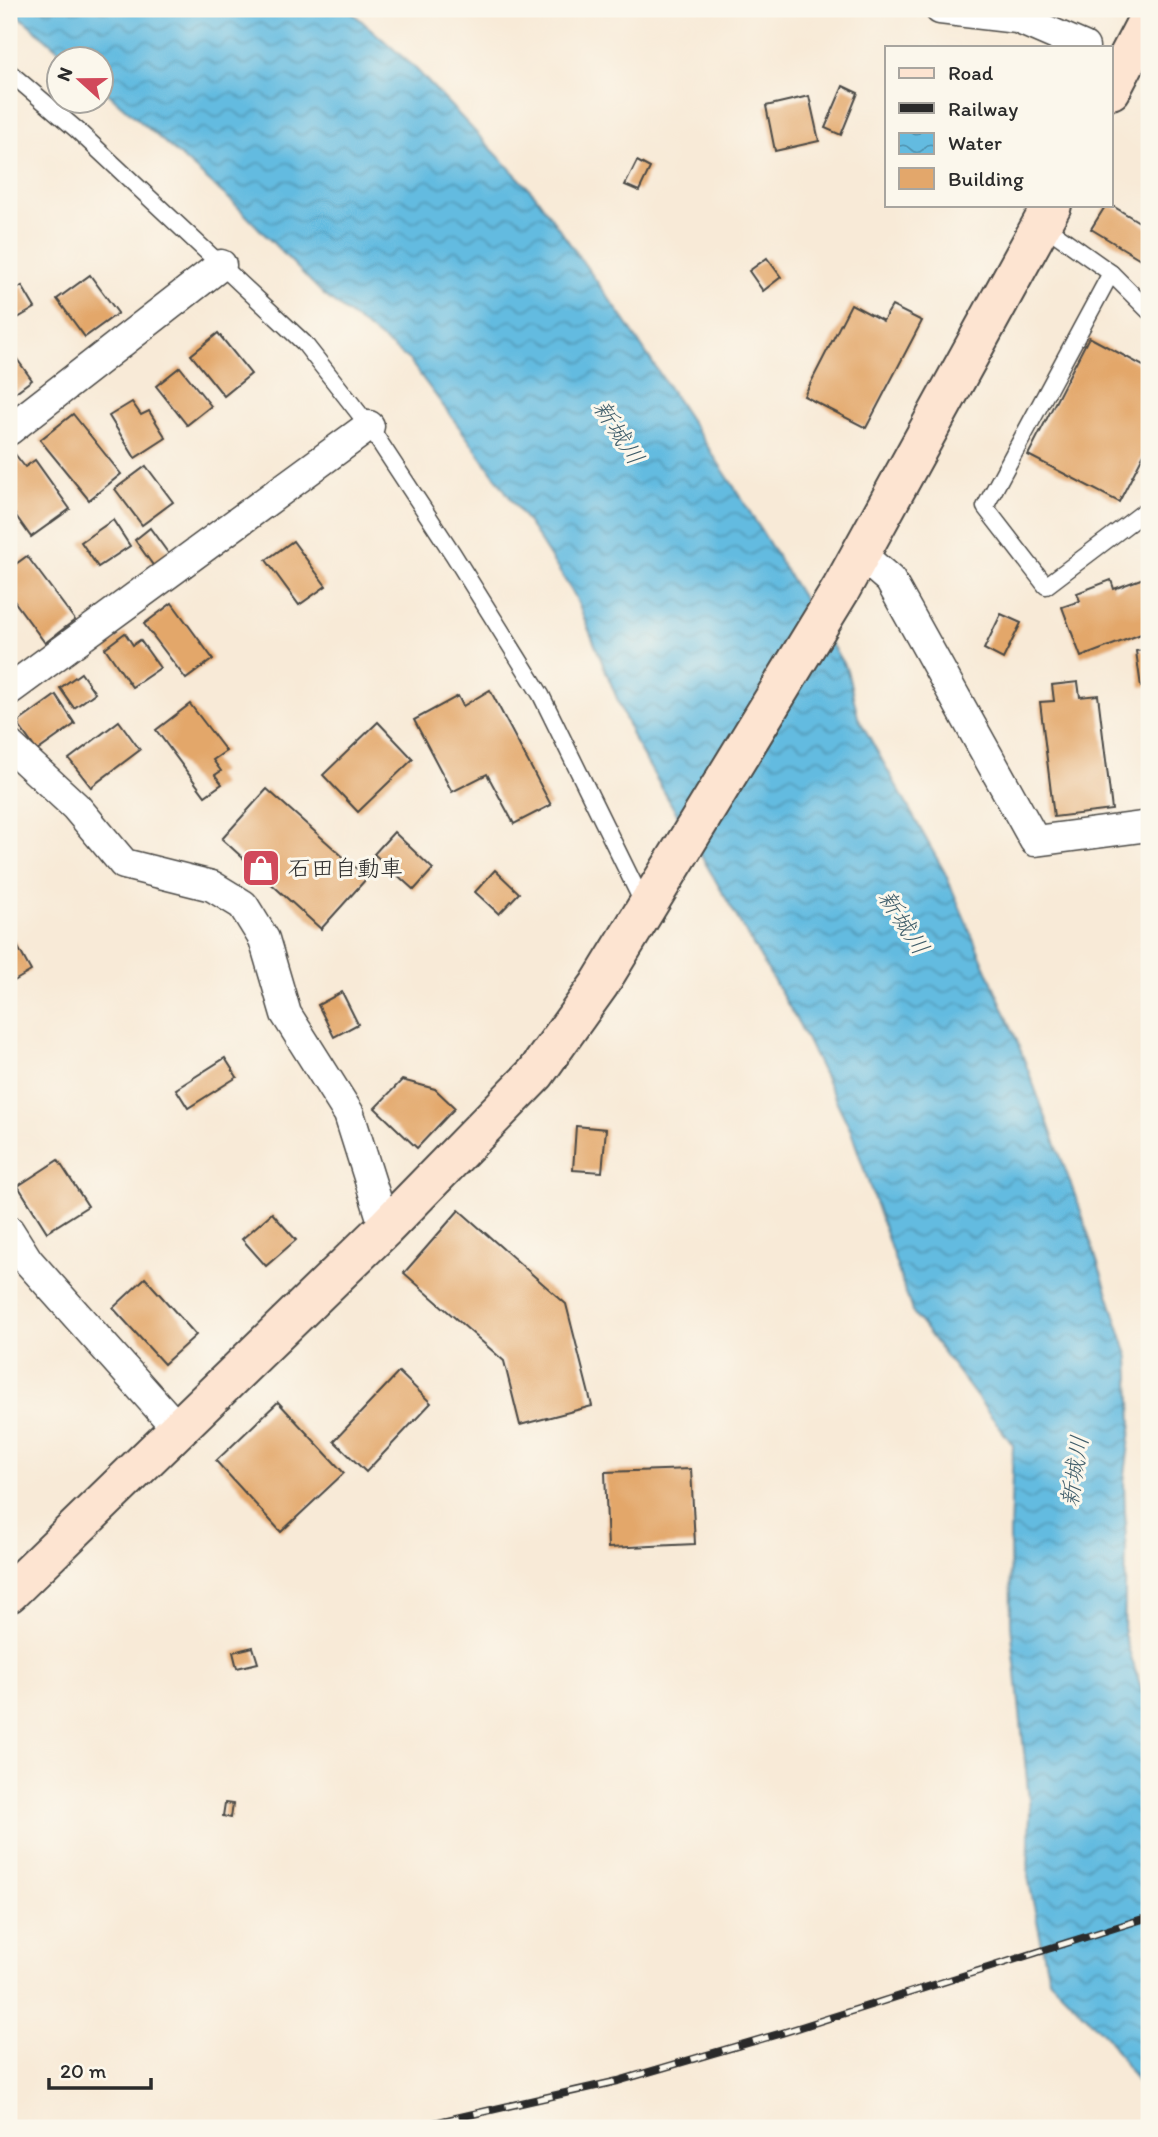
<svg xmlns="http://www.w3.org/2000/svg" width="1158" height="2137" viewBox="0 0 1158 2137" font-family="Itim,'Klee One',sans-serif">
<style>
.water{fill:url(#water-waves);stroke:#477386;stroke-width:2}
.building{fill:#e3a76b}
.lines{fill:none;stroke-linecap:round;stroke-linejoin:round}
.lane-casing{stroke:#4a4845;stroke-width:19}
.street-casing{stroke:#4a4845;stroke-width:33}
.secondary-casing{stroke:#4a4845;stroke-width:42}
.lane{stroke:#fff;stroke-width:16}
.street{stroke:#fff;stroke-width:30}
.secondary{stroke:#fde4d1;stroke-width:38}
.rail-casing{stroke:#2b2b2b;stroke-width:8}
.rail{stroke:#fbf7ec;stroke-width:5;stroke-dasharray:16;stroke-linecap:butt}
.labels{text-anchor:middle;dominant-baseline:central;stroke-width:6;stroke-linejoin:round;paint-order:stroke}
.poi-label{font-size:23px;fill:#2b2b2b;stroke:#fbf7ec;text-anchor:start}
.water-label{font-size:24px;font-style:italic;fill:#3f5d6a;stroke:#fbf7ec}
</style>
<defs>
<pattern id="water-waves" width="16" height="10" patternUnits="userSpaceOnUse" patternTransform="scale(1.75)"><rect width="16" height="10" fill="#63bbe0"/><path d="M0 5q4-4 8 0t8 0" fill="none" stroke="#5298b6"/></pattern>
</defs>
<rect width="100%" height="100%" fill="#fbf7ec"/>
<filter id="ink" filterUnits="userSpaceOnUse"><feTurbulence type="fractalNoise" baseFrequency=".0143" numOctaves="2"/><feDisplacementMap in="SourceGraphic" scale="14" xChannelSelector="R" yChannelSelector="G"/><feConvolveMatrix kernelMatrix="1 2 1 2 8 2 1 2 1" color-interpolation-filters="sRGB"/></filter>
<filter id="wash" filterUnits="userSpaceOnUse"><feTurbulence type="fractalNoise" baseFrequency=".00686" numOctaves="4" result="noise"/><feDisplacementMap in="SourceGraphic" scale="28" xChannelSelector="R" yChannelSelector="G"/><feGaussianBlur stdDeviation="1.57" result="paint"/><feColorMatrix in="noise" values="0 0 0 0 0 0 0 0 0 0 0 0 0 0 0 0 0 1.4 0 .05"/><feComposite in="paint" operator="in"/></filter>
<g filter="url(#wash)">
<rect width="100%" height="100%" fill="#f8ead7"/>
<polygon class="water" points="11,9 348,9 413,66 535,195 625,321 740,496 847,670 858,717 945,873 1016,1038 1079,1206 1129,1358 1132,1422 1124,1482 1126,1547 1124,1634 1142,1692 1149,1701 1149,2128 1147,2128 1141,2088 1107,2037 1049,1979 1028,1877 1030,1810 1011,1625 1010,1535 1013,1445 912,1311 851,1131 799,1024 635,742 575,596 533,530 477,451 409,360 324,295 234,203 102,88 102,60 69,59"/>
<g id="blocks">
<g class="building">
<polygon points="843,86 858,93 841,135 825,128"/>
<polygon points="809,96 819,141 775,151 766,106"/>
<polygon points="637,161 650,168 639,191 625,185"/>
<polygon points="1106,205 1111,205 1149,228 1149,249 1142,260 1091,229"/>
<polygon points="767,258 781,277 763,291 749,271"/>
<polygon points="90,275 118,313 85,337 57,299"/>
<polygon points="22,286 35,308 9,323 9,294"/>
<polygon points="851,304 883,321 892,306 922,321 866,428 804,396"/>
<polygon points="218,333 251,374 224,396 191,355"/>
<polygon points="1089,337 1149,369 1149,444 1119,502 1028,455"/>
<polygon points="9,348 32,380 9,397"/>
<polygon points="180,367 211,406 187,425 156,386"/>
<polygon points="132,402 141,415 149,411 166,438 135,458 109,416"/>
<polygon points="73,414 121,474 89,500 40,440"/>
<polygon points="11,449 25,467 35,460 70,509 31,537 9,506 9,451"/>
<polygon points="146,466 173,502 142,525 115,489"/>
<polygon points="113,520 130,546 98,567 81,542"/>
<polygon points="150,528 171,557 155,568 135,540"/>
<polygon points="293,541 326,586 299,605 266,560"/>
<polygon points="27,556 75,620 45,643 9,594 9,569"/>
<polygon points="1149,576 1149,631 1081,657 1062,607 1080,601 1077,593 1111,580 1114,589"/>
<polygon points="172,603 213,659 186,679 144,624"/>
<polygon points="1001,614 1021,623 1003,659 984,649"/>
<polygon points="125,633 133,645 140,640 160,668 132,687 105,648"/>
<polygon points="1149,649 1149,686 1141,687 1136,651"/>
<polygon points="81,673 95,693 74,708 60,688"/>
<polygon points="1078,682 1080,697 1098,695 1112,810 1054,817 1040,702 1054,701 1052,685"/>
<polygon points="490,690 551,805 514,824 487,774 452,792 414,720 458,696 463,706"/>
<polygon points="56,695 75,724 37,751 17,723"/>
<polygon points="190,704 226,751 213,760 221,771 215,775 222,784 205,796 156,730"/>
<polygon points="119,721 140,750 91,787 69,759"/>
<polygon points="378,722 413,759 358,812 323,775"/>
<polygon points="267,789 367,878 321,929 222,839"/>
<polygon points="394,832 433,869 414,890 374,854"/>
<polygon points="495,870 519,893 499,914 475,892"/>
<polygon points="9,931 31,971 9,984"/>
<polygon points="342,992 358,1024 334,1037 318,1005"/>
<polygon points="225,1058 237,1077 188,1108 176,1089"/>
<polygon points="402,1080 435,1089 455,1108 417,1148 375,1108"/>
<polygon points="576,1126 606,1129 602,1172 573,1170"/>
<polygon points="58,1160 88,1206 47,1232 18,1186"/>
<polygon points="459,1210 566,1304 592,1406 520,1425 504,1361 404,1273"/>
<polygon points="272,1213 296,1240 266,1266 242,1239"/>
<polygon points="145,1278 196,1335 164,1364 113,1308"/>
<polygon points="399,1372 431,1403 366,1472 334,1441"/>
<polygon points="278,1402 344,1473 281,1532 216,1461"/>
<polygon points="691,1469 695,1544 608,1548 605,1472"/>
<polygon points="253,1647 258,1663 237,1668 233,1652"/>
<polygon points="225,1803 233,1804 231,1818 223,1816"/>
</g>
</g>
</g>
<g filter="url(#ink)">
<use href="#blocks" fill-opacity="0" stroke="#4a4845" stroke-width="2"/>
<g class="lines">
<defs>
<g id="lane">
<polyline points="9,72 77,130 304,343 369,426 453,554 541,695 645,907"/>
<polyline points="1042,224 1111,273 1149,311"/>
<polyline points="1111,273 985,507 1046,586 1149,508"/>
</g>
<g id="street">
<polyline points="940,9 1017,18 1084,47"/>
<polyline points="9,430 221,265"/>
<polyline points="860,554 890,580 1035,841 1149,826"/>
<polyline points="9,690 369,426"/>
<polyline points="9,745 76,807 124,864 212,886 243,905 264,939 286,1014 349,1114 385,1228"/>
<polyline points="9,1231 28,1261 177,1428"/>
</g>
<g id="secondary">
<polyline points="1111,90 1149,17"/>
<polyline points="9,1593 385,1228 536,1073 599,985 841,589 1052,205"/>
</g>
</defs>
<use href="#lane" class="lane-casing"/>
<use href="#street" class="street-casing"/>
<use href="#secondary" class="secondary-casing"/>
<use href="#lane" class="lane"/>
<use href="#street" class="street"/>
<use href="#secondary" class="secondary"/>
<defs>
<polyline id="rail" points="412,2128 618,2081 782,2033 1149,1917"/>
</defs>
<use href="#rail" class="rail-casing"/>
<use href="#rail" class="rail"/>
</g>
</g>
<defs>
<symbol id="shop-square" viewBox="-11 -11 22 22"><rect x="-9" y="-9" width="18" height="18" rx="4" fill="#d1495b" stroke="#fbf7ec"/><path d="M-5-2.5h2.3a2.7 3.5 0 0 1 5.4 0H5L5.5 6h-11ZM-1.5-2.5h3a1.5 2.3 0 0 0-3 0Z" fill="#fff"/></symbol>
</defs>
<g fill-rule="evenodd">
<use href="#shop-square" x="239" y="846" width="44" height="44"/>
</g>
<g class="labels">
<g class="poi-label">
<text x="288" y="868">石田自動車</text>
</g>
<g class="water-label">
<text transform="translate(619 432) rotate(57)">新城川</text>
<text transform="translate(904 922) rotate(57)">新城川</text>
<text transform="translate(1074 1471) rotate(-81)">新城川</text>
</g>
</g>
<rect width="1158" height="2137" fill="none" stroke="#fbf7ec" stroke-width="35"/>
<rect x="885" y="46" width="228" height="161" fill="#fbf7ec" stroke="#a8a59f" stroke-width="2"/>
<rect x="899" y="68" width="35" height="10" fill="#fde4d1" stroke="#a8a59f" stroke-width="2"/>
<text x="948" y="80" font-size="21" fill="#2b2b2b">Road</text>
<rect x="899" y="103" width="35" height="10" fill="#2b2b2b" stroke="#a8a59f" stroke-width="2"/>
<text x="948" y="116" font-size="21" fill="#2b2b2b">Railway</text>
<rect x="899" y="133" width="35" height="21" fill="url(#water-waves)" stroke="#a8a59f" stroke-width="2"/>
<text x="948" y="150" font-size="21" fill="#2b2b2b">Water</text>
<rect x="899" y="168" width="35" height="21" fill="#e3a76b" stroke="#a8a59f" stroke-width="2"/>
<text x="948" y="186" font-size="21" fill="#2b2b2b">Building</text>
<g transform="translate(80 80) rotate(291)"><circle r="33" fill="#fbf7ec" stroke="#a8a59f" stroke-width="2"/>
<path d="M0-5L12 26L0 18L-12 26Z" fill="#d1495b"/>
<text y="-10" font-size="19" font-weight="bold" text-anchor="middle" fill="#2b2b2b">N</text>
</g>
<path d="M49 2078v10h102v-10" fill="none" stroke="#2b2b2b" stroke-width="3.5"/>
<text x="60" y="2078" font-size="21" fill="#2b2b2b" stroke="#fbf7ec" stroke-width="5" paint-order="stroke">20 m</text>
</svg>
